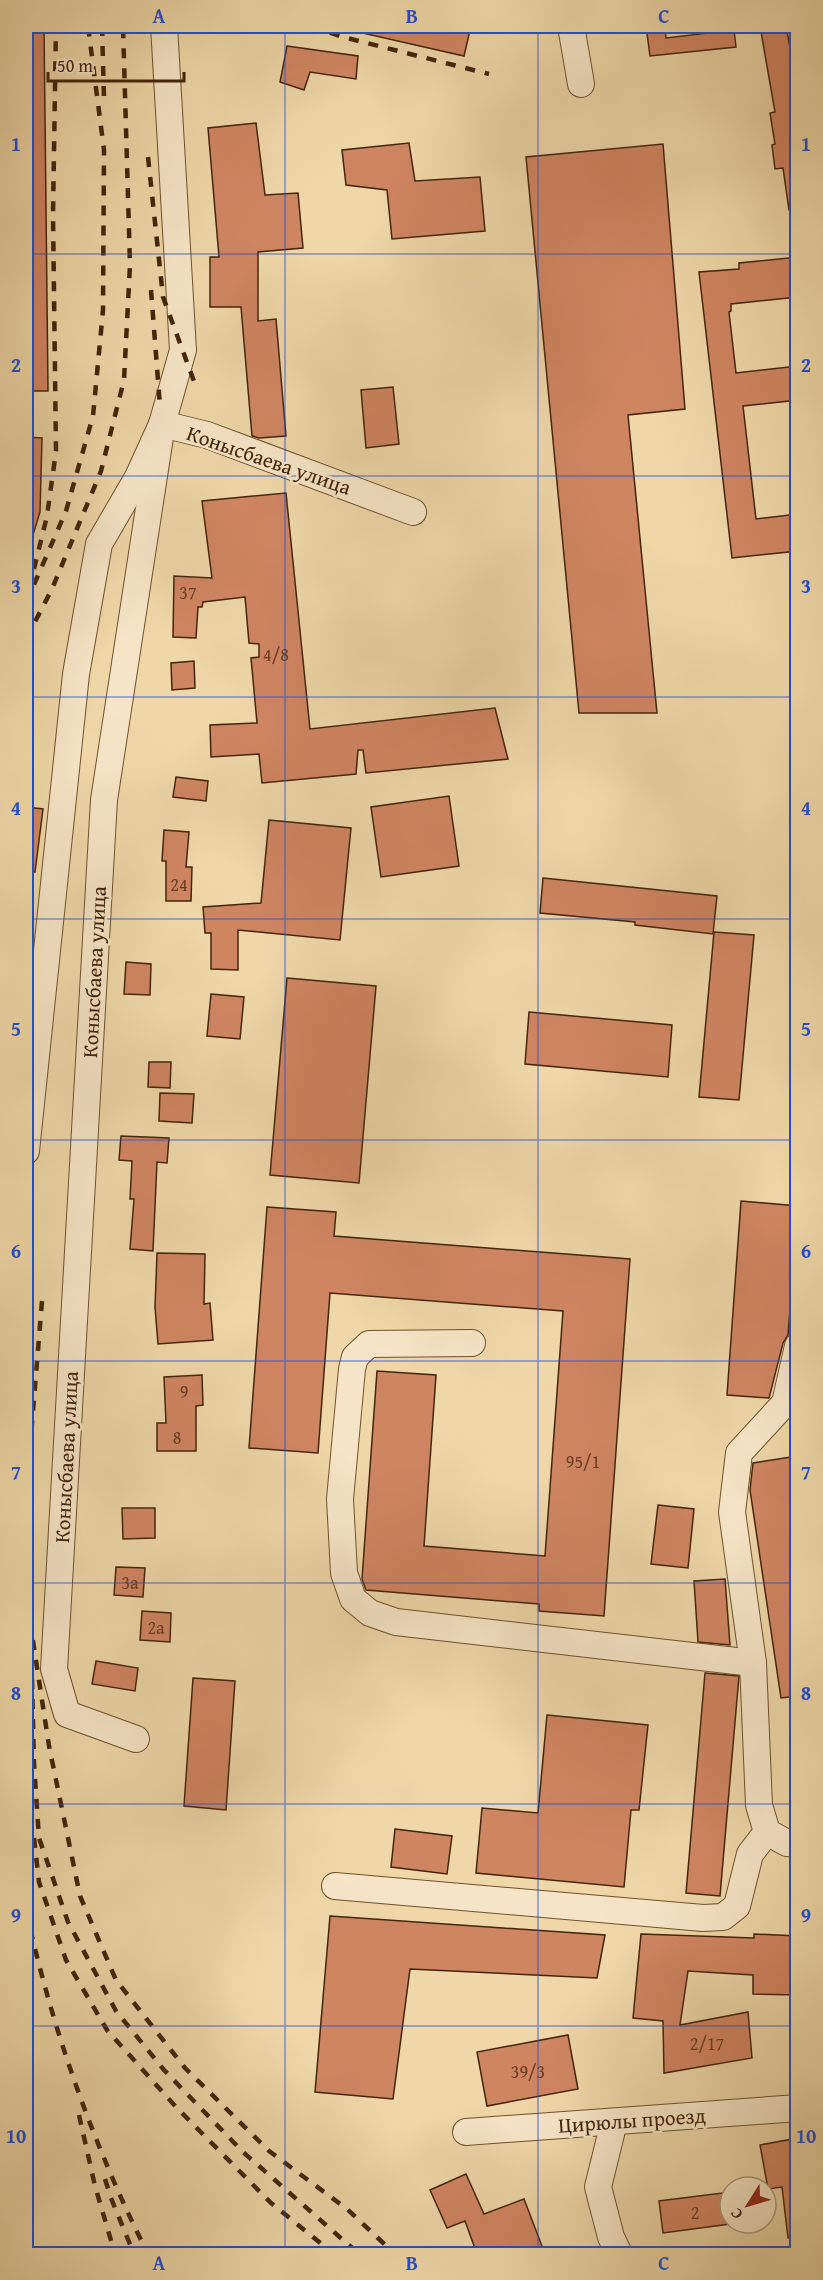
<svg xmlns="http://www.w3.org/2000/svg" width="823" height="2280" viewBox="0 0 823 2280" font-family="'Gentium Book Plus',serif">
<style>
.building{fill:#d08561;stroke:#422509;stroke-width:1.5}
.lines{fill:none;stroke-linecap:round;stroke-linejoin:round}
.minor-casing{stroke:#6d5230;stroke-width:28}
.minor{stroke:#f5e5c6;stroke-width:26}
.rail{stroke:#422509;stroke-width:4.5;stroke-dasharray:10 10;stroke-linecap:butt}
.grid{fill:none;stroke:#1d4ed8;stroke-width:1.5;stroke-opacity:0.55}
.labels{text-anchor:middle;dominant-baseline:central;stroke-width:5;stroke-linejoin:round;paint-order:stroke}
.number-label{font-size:18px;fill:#663d1f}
.street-label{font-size:21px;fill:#422509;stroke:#f5e5c6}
.neatline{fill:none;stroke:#1d4ed8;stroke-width:2}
.grid-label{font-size:20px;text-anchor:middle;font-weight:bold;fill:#1d4ed8}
</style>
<rect width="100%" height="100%" fill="#efd7a7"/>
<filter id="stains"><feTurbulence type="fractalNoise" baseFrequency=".00333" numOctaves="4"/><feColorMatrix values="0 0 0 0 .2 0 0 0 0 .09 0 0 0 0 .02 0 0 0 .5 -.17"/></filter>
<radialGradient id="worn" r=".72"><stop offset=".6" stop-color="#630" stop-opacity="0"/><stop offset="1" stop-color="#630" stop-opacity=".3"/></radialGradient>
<g class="building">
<polygon points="26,26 44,26 48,391 26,391"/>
<polygon points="359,26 471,26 464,56 358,32"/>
<polygon points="646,26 665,26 666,38 734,30 736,47 650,56"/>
<polygon points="760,26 786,26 798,91 798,209 789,210 783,168 775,169 772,145 775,144 770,113 775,112"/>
<polygon points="287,46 358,56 356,79 310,72 304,90 280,82"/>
<polygon points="256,123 265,195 298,193 303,248 258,252 258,321 276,319 286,436 259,438 252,436 241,307 210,307 210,257 219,257 208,128"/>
<polygon points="409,143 415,181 480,177 485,231 392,239 387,190 346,185 342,150"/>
<polygon points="663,144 685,409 628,415 657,713 579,713 526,157"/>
<polygon points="798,257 798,297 731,304 731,311 729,312 736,373 798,366 798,400 743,406 756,519 798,514 798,551 732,558 699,272 739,269 739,263"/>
<polygon points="393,387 399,444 366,448 361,390"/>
<polygon points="26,437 42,438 40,512 29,548 26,547"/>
<polygon points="286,493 310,729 495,708 508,759 366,773 363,750 358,750 356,774 262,783 259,754 211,757 210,725 257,723 251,658 259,657 259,644 249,643 245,597 203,602 202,607 198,607 196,638 173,637 174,576 212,578 202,501"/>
<polygon points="194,661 195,688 172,690 171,663"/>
<polygon points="176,777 208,781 206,801 173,797"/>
<polygon points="449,796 459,866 381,877 371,807"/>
<polygon points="26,807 43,809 35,872 26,872"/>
<polygon points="269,820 351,828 340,940 238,930 238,970 211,969 211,933 205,933 203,907 261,903"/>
<polygon points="164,830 189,832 186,867 192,867 191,901 166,901 166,861 162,861"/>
<polygon points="543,878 717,896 713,934 635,925 635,922 540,913"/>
<polygon points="714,932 754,935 739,1100 699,1097"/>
<polygon points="126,962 151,964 150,995 124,994"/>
<polygon points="287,978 376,986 359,1183 270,1175"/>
<polygon points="211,994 244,997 240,1039 207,1036"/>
<polygon points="529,1012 672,1025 668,1077 525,1064"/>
<polygon points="149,1062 171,1062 170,1088 148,1087"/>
<polygon points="160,1093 194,1094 192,1123 159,1121"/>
<polygon points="121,1136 169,1138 167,1163 157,1162 153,1251 130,1249 134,1199 130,1199 132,1161 119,1160"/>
<polygon points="741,1201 798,1206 788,1335 783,1343 769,1398 727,1395"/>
<polygon points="267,1207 336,1212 334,1236 630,1259 604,1616 539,1611 539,1604 366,1590 362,1579 377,1371 436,1375 424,1546 545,1556 563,1311 330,1293 318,1453 249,1448"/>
<polygon points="157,1253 205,1254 204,1304 210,1303 213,1340 158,1344 155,1307"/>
<polygon points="202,1375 203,1405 196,1406 196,1451 157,1451 157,1423 166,1423 164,1377"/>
<polygon points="798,1456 798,1696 781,1698 750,1490 753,1463"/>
<polygon points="658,1505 694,1509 688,1568 651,1564"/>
<polygon points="122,1508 155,1508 155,1538 123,1539"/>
<polygon points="116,1567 145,1568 143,1597 114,1595"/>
<polygon points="725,1579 730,1645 698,1642 694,1581"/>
<polygon points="142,1611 171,1613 170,1642 140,1640"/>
<polygon points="96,1661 138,1668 135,1691 92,1684"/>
<polygon points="705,1673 739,1676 720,1896 686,1893"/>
<polygon points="193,1678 235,1681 226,1810 184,1806"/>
<polygon points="547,1715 648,1725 639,1810 631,1810 624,1887 476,1873 482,1808 538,1813"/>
<polygon points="395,1829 452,1836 447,1874 391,1867"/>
<polygon points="330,1916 605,1935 597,1978 410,1969 393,2099 315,2092"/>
<polygon points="641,1934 754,1938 754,1934 798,1936 798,1995 753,1994 753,1975 688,1971 680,2025 748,2012 752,2058 664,2073 663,2021 633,2018"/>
<polygon points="568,2035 578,2089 487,2106 477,2052"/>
<polygon points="798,2138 798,2237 788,2238 782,2187 768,2189 760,2145"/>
<polygon points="466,2174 484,2214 524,2199 545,2254 477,2254 465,2221 447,2228 430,2190"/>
<polygon points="730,2192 730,2224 663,2233 659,2201"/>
</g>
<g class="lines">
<defs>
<g id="minor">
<polyline points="571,26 581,84"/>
<polyline points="162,424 207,435 413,512"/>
<polyline points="26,1151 76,674 99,544 138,477 162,424 183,350 164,26"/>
<polyline points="472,1343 369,1344 355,1357 352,1369 340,1499 344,1573 353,1599 370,1613 396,1622 753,1663"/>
<polyline points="798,1346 785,1403 739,1453 732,1512 753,1663 759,1805 767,1832 787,1843 798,1844"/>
<polyline points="136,1739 67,1714 54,1669 104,800 162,424"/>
<polyline points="335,1886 703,1918 723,1917 737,1906 750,1854 767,1832"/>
<polyline points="614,2122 598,2187 611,2237 619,2254"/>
<polyline points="466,2132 798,2108"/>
</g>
</defs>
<use href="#minor" class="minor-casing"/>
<use href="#minor" class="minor"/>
<g class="rail">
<polyline points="102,26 104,99"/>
<polyline points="311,26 343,37 489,74"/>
<polyline points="148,157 163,297 195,384"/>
<polyline points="151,290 160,406"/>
<polyline points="34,569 47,516 56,451 53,215 56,26"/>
<polyline points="26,603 66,511 93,416 103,310 104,150 88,26"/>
<polyline points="26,639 52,589 101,471 124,380 130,265 123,26"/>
<polyline points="42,1301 27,1485 31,1628 49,1746 80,1896 116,1980 185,2068 269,2151 347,2209 395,2254"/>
<polyline points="32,1679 34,1764 39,1838 68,1922 116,2011 164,2070 243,2152 359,2254"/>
<polyline points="34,1838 39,1882 66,1960 107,2030 176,2107 271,2203 334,2254"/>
<path d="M26,1910C52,2029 93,2145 148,2254"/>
<polyline points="79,2115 95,2186 115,2254"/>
<polyline points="105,2179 111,2198 134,2254"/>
</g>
</g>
<path class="grid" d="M285,26V2254M538,26V2254M26,254H798M26,476H798M26,697H798M26,919H798M26,1140H798M26,1361H798M26,1583H798M26,1804H798M26,2026H798"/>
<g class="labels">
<g class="number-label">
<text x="188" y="592">37</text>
<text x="276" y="654">4/8</text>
<text x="179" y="884">24</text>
<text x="184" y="1391">9</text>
<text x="177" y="1437">8</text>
<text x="583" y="1461">95/1</text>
<text x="130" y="1582">3а</text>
<text x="156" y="1627">2а</text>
<text x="707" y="2043">2/17</text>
<text x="528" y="2071">39/3</text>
<text x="695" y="2212">2</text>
</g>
<g class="street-label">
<text transform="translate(269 460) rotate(19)">Конысбаева улица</text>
<text transform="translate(94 972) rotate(-87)">Конысбаева улица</text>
<text transform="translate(66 1457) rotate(-87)">Конысбаева улица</text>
<text transform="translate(632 2120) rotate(-4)">Цирюлы проезд</text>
</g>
</g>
<rect width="823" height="2280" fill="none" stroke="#efd7a7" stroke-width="66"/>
<g transform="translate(748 2205) rotate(233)"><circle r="28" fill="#f5e5c6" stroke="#ad987a" stroke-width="1.5"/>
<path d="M0-4.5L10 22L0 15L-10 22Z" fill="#8f2418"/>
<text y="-9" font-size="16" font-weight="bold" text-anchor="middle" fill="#422509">С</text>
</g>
<path d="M48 72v9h136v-9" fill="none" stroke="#422509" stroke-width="3"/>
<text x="57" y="72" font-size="18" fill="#422509" stroke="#f5e5c6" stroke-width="4.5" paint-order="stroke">50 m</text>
<rect x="33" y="33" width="757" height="2214" class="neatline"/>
<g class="grid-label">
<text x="159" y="23">A</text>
<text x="412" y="23">B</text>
<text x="664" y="23">C</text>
<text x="16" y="151">1</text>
<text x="806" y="151">1</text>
<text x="16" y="372">2</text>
<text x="806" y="372">2</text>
<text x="16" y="593">3</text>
<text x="806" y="593">3</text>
<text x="16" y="815">4</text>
<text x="806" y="815">4</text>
<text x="16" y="1036">5</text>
<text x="806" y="1036">5</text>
<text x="16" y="1258">6</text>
<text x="806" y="1258">6</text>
<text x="16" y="1479">7</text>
<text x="806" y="1479">7</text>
<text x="16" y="1700">8</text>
<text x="806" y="1700">8</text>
<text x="16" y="1922">9</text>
<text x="806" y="1922">9</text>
<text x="16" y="2143">10</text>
<text x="806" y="2143">10</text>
<text x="159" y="2270">A</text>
<text x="412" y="2270">B</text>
<text x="664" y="2270">C</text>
</g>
<rect width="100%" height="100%" filter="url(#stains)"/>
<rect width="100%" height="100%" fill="url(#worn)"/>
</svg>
